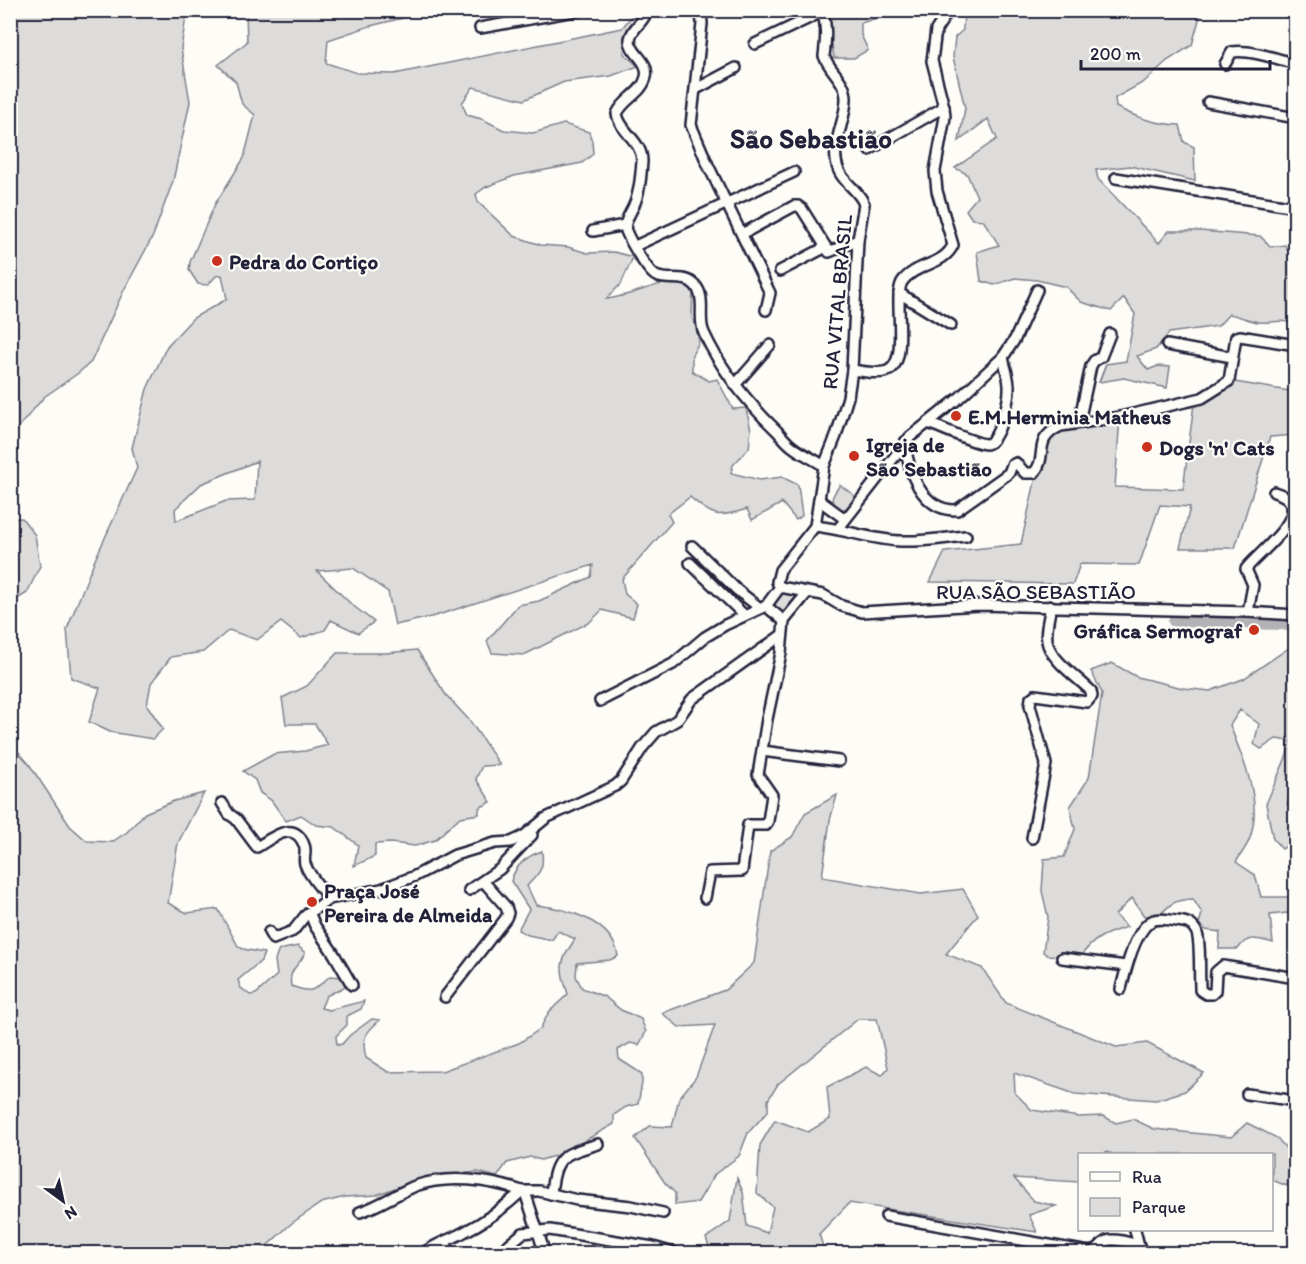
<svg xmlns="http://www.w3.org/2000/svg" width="1306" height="1264" viewBox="0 0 1306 1264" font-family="Itim,sans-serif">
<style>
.green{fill:#dddcdb;stroke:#807f8b;stroke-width:1.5;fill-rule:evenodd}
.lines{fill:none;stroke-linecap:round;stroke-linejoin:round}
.river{stroke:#b2b2b7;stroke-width:12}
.minor-casing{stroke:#22223b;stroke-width:14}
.minor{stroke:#fdfcf7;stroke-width:9}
.poi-dot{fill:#c8321e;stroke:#fdfcf7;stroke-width:2}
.labels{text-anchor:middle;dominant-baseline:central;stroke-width:4.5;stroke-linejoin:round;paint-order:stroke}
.poi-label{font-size:21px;font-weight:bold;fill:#22223b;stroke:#fdfcf7;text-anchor:start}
.street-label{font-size:21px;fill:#22223b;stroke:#fdfcf7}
.district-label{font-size:27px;font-weight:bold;fill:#22223b;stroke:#fdfcf7}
</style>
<rect width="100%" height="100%" fill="#fdfcf7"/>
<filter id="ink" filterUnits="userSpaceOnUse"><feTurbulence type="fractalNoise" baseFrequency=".0167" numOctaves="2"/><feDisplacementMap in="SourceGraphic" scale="12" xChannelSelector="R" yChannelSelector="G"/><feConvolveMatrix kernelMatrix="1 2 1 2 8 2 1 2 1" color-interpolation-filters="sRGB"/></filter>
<g filter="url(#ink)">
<g class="green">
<polygon points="11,10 187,11 181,48 190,102 173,181 153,236 124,290 91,362 77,374 44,397 11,436"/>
<path d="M246,11H432L370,26L328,40L326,63L357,73L394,74L622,28L634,13C639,28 623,39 624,54L638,66L611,76L564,82L524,100L473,87L462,103L467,115L482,119L504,130L533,133L564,124L589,132L592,141L593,154L582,163L514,176L486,187L476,194L478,202L514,236L541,245L568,247L587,253L614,252L633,257L621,284L606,299C626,298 665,279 680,282C684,283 689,287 693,288L692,318L697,329L699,342L692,355V371L709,381L717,379L733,409L746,408L751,430L749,448L733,465L731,473L760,480L782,477L798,485L802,516L796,520L782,503L752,520L747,509C716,519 713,516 690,497L668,514L672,522L622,579L625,594L637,604L633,618L602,610L590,622L524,655L492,653L487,641L518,605L539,601L591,577L593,565L435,616L395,625L388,592L353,568L317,571L351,604L374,622L358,633L331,620L325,630L301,638L281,622L257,640L229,630L203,652L171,657L151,683L147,705L163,729L153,739L110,732L89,722L100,688L71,678L67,629L93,564L137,468L132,448L147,389L167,346L193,318L227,299L222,275L216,276L208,285L198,284L189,270L190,262L215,204L244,158L255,115L242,104L236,82L218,65L247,42ZM257,461L255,500L226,501L176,521L175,509L201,484Z"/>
<polygon points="827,11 891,11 890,14 861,23 861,35 868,50 854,58 834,58"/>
<path d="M964,11H1209L1200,16L1192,45L1167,61L1144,82L1115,98L1116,107C1138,118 1155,124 1180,125L1184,142L1194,147L1195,181L1130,166L1096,170L1098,179L1159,243L1169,231H1200L1260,236L1271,247L1285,245L1295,261L1292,287L1295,289V341L1290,340L1293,323C1280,318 1270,324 1258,322C1248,320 1239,316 1229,314L1218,326L1169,333L1156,349L1137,356L1148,370L1158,366L1170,367L1167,388L1124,378L1099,382L1106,364L1126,361L1135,314L1124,298L1111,311L1081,302L1066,287L1037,280L1015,278L994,285L981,281L977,252L999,245L983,220L972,219L966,210L977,197L967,174L955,168L997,139L988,119L959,141L965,108L953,57L955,37L963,30Z"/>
<polygon points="1229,381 1295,392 1295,435 1270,437 1235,548 1180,548 1190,507 1160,505 1139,565 1080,564 1073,584 930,582 945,552 1021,544 1038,468 1053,430 1120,417 1115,487 1183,489 1194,404"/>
<path d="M840,485L858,498L848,508L839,510C828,500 832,496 840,485Z"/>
<polygon points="22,518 35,535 40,566 27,593 11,603 11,519"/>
<polygon points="782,592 799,597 787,612 783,612 772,605"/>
<path d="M1289,648L1295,650V785L1292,790L1287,804L1295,811V840L1282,849L1273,839L1266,804L1287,755L1289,741L1276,739L1261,749L1254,744L1259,724L1240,710L1230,725C1243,761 1263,799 1250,838C1247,847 1240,855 1236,862L1255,875L1261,897H1295V918L1287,913L1270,915L1273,943C1259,939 1247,934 1238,949H1219L1220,932L1206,930L1199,924L1202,913L1193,899C1175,900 1172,902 1160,915L1144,916L1132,898L1115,915L1127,927C1104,934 1094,938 1080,957L1047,955L1043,952L1048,917L1042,891L1044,859L1064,857L1075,829L1070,807L1089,778L1102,693L1091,671L1112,663L1137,677L1183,688L1210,691L1243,679Z"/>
<polygon points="417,650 446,695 470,721 500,765 482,766 476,779 491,802 479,808 479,814 460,817 435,840 415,846 391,843 375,844 375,856 354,866 358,845 334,827 316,825 301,815 286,821 271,800 260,793 255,780 243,771 274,754 305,751 328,745 315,724 286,724 282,698 307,686 337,653 386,653"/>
<path d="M10,742L29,764L70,826L87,841L112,842L127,832L145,813L174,801L204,793L178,843L168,903L187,913L218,909L238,946L243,949L264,953L261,961L238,980L241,988L250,995L256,994L277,975L275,960L279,950L298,946L305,953C299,967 288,968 291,986C313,994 313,991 330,976L342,977L348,985L326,996L321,1008L329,1010L364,1001L361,1009L347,1016V1025L336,1036L337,1045L342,1044L350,1035L372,1019L380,1020C365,1033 361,1038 366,1058L388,1072L442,1071L519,1043L540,1029L549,1012L568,994C559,966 559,964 575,939L558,931L552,940L528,935L518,930L529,909L511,881C515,866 527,856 542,851C544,870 540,872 527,886L536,905C566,908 613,921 618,956L610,960L577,963L576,976L582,988L605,997L621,1010L641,1019L646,1032L639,1045L630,1043L618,1050L619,1059L642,1074V1083L638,1104L626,1107L614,1115V1124L561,1154L541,1160L530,1157L507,1163L497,1177L478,1172L425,1177L376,1195L345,1197L321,1203L292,1223L259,1253H11Z"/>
<polygon points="837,795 830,820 822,877 921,894 963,889 978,915 946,954 982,968 1006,1003 1116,1047 1147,1043 1204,1073 1185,1091 1156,1100 1075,1094 1014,1073 1015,1093 1032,1110 1079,1117 1103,1116 1116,1123 1133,1119 1154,1129 1231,1137 1247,1123 1277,1138 1293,1156 1287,1186 1272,1180 1272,1154 1113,1154 1106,1152 1107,1154 1080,1154 1079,1182 1014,1178 1034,1201 1056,1206 1029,1215 1037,1232 849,1203 819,1234 825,1253 711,1253 706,1238 730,1221 737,1178 743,1192 747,1226 767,1233 773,1207 757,1193 760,1145 775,1120 808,1132 830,1119 827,1087 866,1067 882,1075 888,1068 877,1019 858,1019 778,1084 768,1100 768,1111 748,1133 739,1156 715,1174 698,1202 675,1205 675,1193 665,1183 635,1138 650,1126 672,1127 679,1098 696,1077 715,1025 679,1027 662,1013 725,990 754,963 770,851 792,837 805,813"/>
</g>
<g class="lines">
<polyline class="river" points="1174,621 1282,624 1296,627"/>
<defs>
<g id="minor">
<path d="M647,10C645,22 632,27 630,39C629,53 650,60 646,77C642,94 623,99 617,114C620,132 642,141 642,161C641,175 640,192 634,205C631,213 623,222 626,231C630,241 647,271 656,276C669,282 684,274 695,285C707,298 697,318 704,333C721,370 747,402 777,431C782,436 787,443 793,447C802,454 814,459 824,466"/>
<polyline points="701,10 702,24 691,125 708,165 770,293 766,310"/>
<polyline points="480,28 580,10"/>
<polyline points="755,44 822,12"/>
<path d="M1225,64L1232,52C1249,49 1278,59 1296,64"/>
<polyline points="696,89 736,68"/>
<polyline points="1208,102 1296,118"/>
<polyline points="869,150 944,107"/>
<polyline points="1116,178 1296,207"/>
<polyline points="593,231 625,225"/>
<polyline points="742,234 794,206 798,206 802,209 829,252 858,240"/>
<polyline points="635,246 794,172"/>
<polyline points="780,271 826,247"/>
<polyline points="899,293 951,325"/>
<polyline points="1167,345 1232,357"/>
<path d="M852,370C862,371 874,374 884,372C912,368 892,299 902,282C915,263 944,266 953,245L937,191L935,171L945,117L944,107L932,61L936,30L949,10"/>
<polyline points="735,385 770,345"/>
<polyline points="1079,422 1091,366 1094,361 1101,357 1110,334"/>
<path d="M928,423C940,427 975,444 986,444C998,444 1009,400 1009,390C1010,379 1005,368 1003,357"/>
<path d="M905,442C908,471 921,511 957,510L1009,473L1012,465L1016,463L1025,473H1034C1049,456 1031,440 1061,426L1120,417L1202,398L1229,381L1235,343L1236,337L1240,336L1296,345"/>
<polyline points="819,500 845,519"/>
<path d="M815,526C844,529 873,540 901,541C923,542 945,538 966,536"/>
<polyline points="838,529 910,437 959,398 1003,357 1015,339 1037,290"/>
<polyline points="692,546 737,590 760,608"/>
<polyline points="690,563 744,615"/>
<path d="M780,587L777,582L780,570L815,526L824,466L836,436L848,397L852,370L858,240L864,204C859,191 845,184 839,171C828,146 847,121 846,97C845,80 829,70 824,56C826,39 827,26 822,10"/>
<polyline points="780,587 823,595 842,606 862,612 980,605 1248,612 1296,615"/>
<polyline points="766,606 780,587"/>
<polyline points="766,606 784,621"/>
<path d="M1248,612L1253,585L1246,569C1255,556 1303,521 1290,502C1287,496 1280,494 1274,492"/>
<polyline points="600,701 673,664 705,637 725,625 766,606"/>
<polyline points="762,751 839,761"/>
<path d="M222,803L229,814L236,819L257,847C272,838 294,819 304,845C307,851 303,857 305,864C309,876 321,888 329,899"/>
<path d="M1032,838L1046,764L1030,705L1031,698L1035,695L1087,702L1092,696L1091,691C1078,678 1054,662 1048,645C1044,634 1049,617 1051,606"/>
<polyline points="469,890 500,869 532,835"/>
<polyline points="705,898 710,872 742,871 748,825 766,825 768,821 772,795 758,775 767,719 781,653 784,621 807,593"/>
<polyline points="309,912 315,926 334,954 352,985"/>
<polyline points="269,932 273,939 293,931 305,916 329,899 381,889 415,876 455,855 495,843 511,842 524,836 546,818 615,786 621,781 643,747 656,732 677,720 692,699 782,635"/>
<polyline points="1062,958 1126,966"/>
<path d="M1121,989C1125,972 1135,927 1154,920C1161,918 1169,920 1177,921C1185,922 1192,923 1196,931C1201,939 1199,974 1200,986V990L1206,994H1212L1215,991L1216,972L1223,966L1296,978"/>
<polyline points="445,997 506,918 508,913 506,907 484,882"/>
<polyline points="1295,1038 1296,1038"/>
<polyline points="1247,1094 1296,1101"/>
<polyline points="525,1192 545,1254"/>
<path d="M551,1194C555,1154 563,1155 598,1144"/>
<path d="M360,1212C379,1206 396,1194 415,1186C448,1174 490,1180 522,1191"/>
<path d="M886,1216L1089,1252C1099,1251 1098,1246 1105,1242C1112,1237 1132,1243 1139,1246L1143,1254"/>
<polyline points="1135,1230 1139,1246"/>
<polyline points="445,1241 450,1254"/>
<path d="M422,1254C435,1244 450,1240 464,1232C486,1221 504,1208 522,1191H539L577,1200L631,1206L663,1213"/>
<polyline points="497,1254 523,1233 550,1230 653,1247 677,1254"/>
</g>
</defs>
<use href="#minor" class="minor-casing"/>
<use href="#minor" class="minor"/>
</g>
</g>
<g class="poi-dot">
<circle cx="217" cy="261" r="6"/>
<circle cx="956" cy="416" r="6"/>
<circle cx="1147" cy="447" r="6"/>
<circle cx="854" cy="456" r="6"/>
<circle cx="1254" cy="630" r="6"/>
<circle cx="312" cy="902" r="6"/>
</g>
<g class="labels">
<g class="poi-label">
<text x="229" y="261">Pedra do Cortiço</text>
<text x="968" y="416">E.M.Herminia Matheus</text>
<text x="866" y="444">Igreja de<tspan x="866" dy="24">São Sebastião</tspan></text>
<text x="1159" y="447">Dogs 'n' Cats</text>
<text x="1242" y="630" text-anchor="end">Gráfica Sermograf</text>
<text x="324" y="890">Praça José<tspan x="324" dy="24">Pereira de Almeida</tspan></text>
</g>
<g class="street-label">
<text transform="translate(837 302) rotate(-85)">RUA VITAL BRASIL</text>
<text x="1036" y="591">RUA SÃO SEBASTIÃO</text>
</g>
<g class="district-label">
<text x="811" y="138">São Sebastião</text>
</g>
</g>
<rect width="1306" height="1264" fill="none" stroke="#fdfcf7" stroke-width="36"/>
<rect x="18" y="18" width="1270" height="1228" fill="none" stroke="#22223b" stroke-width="2" filter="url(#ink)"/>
<rect x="1078" y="1153" width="195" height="78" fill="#fdfcf7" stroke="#a5a5ac" stroke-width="1.5"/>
<rect x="1090" y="1172" width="30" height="9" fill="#fdfcf7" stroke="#a5a5ac" stroke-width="1.5"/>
<text x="1132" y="1183" font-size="18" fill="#22223b">Rua</text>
<rect x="1090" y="1198" width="30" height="18" fill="#dddcdb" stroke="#a5a5ac" stroke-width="1.5"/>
<text x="1132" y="1213" font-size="18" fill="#22223b">Parque</text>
<g transform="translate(63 1201) rotate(147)" stroke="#fdfcf7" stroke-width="4.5" paint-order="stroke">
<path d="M0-4.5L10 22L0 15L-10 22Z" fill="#22223b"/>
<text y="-9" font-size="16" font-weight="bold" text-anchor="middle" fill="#22223b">N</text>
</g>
<path d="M1081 60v9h189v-9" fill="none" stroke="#22223b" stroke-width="3"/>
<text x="1090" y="60" font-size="18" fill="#22223b" stroke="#fdfcf7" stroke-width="4.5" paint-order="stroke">200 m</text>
</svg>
